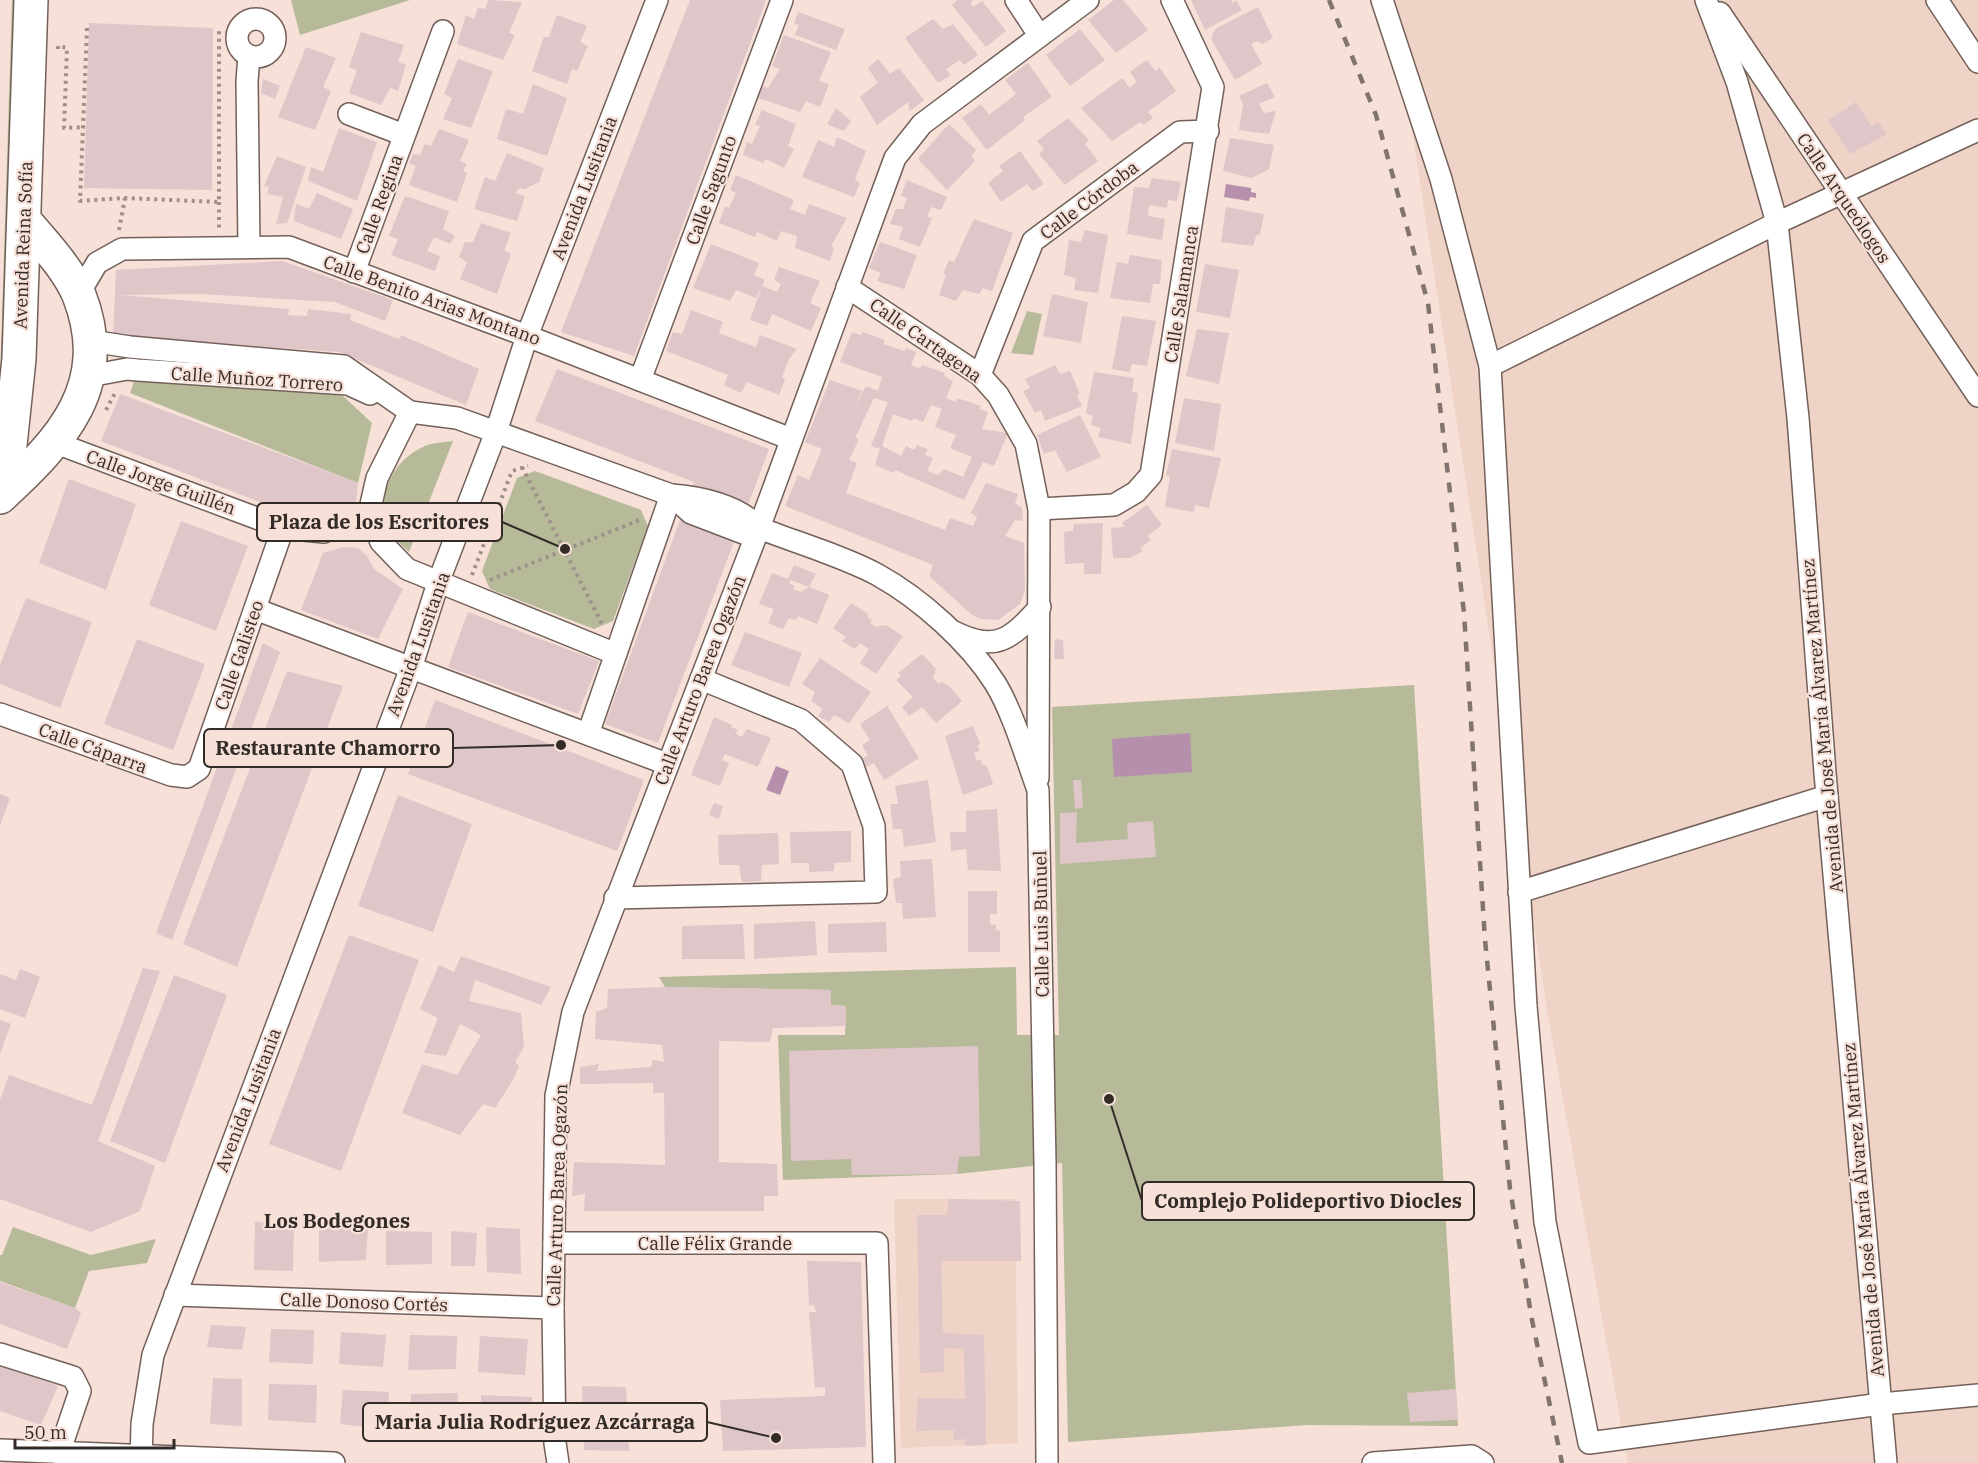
<svg xmlns="http://www.w3.org/2000/svg" width="1978" height="1463" viewBox="0 0 1978 1463" font-family="'IBM Plex Serif',serif">
<style>
.built{fill:#efd3c7}
.green{fill:#b6ba99}
.water{fill:#b68fac}
.building{fill:#dec6c9;fill-rule:evenodd}
.lines{fill:none;stroke-linecap:round;stroke-linejoin:round}
.street-casing{stroke:#736159;stroke-width:24}
.highway-casing{stroke:#736159;stroke-width:36}
.path{stroke:#9f8f89;stroke-width:4;stroke-dasharray:3 4.5;stroke-linecap:butt}
.street{stroke:#fff;stroke-width:21}
.highway{stroke:#fff;stroke-width:33}
.rail{stroke:#81736e;stroke-width:4.5;stroke-dasharray:10 10;stroke-linecap:butt}
.labels{text-anchor:middle;dominant-baseline:central;stroke-width:4.5;stroke-linejoin:round;paint-order:stroke}
.street-label{font-size:18px;fill:#332b28;stroke:#f6e0d7}
.neighbourhood-label{font-size:20px;font-weight:bold;fill:#332b28;stroke:#f6e0d7}
.leader{fill:none;stroke:#332b28;stroke-width:2}
.callout-dot{fill:#332b28;stroke:#f6e0d7;stroke-width:2}
.callout{fill:#f6e0d7;stroke:#332b28;stroke-width:2}
.callout-label{font-size:20px;text-anchor:middle;font-weight:bold;fill:#332b28}
</style>
<rect width="100%" height="100%" fill="#f6e0d7"/>
<g class="built">
<polygon points="1392,0 1978,0 1978,1463 1628,1463 1547,1010"/>
<polygon points="894,1199 1015,1199 1018,1443 901,1448"/>
</g>
<g class="green">
<polygon points="12,0 18,0 0,433 0,379"/>
<polygon points="291,0 410,0 300,35"/>
<polygon points="1027,311 1042,314 1033,355 1011,353"/>
<polygon points="138,370 343,396 372,423 358,483 130,393"/>
<path d="M453,441L409,552C404,547 397,542 393,535C372,502 390,461 425,446C433,443 444,442 453,441Z"/>
<polygon points="535,471 641,510 648,526 613,621 594,629 490,589 482,571 517,478"/>
<polygon points="1414,685 1458,1426 1307,1425 1068,1442 1062,1163 957,1174 783,1180 778,1035 845,1035 846,1006 831,1005 831,990 665,987 659,977 1016,967 1017,1035 1059,1035 1052,707"/>
<polygon points="13,1227 91,1255 156,1239 147,1263 89,1271 75,1308 0,1281 0,1255 2,1255"/>
</g>
<g class="water">
<polygon points="1226,184 1251,188 1251,192 1256,193 1256,198 1250,197 1249,201 1224,197"/>
<polygon points="1190,733 1192,772 1114,777 1112,739"/>
<polygon points="776,766 789,771 780,795 766,790"/>
</g>
<g class="building">
<polygon points="488,0 522,2 509,33 515,35 503,60 457,44 466,15 474,19 478,8 485,9"/>
<polygon points="690,0 766,0 634,356 561,332"/>
<polygon points="957,0 974,0 970,3 973,7 982,1 1006,31 986,47 952,5"/>
<polygon points="1114,0 1123,0 1148,30 1116,53 1088,20"/>
<polygon points="1191,0 1231,0 1233,3 1236,0 1242,10 1205,30"/>
<polygon points="1258,7 1273,38 1263,44 1258,41 1251,44 1262,64 1235,80 1211,39 1215,29"/>
<polygon points="798,12 845,29 836,50 795,35 799,25 794,24"/>
<polygon points="557,15 587,26 580,42 588,46 577,71 572,69 567,84 532,71 544,37 549,37"/>
<polygon points="933,19 943,29 953,24 978,55 964,65 960,60 946,69 951,75 938,83 905,38"/>
<polygon points="89,23 213,28 212,190 84,188"/>
<polygon points="1080,29 1105,60 1070,86 1046,55"/>
<polygon points="361,32 404,45 398,62 406,65 398,91 390,88 381,105 349,93 357,70 349,67"/>
<polygon points="784,35 831,52 819,81 829,84 820,107 806,101 800,112 758,98 763,86 768,88 780,69 772,66"/>
<polygon points="306,47 336,58 323,87 331,91 315,130 278,117"/>
<polygon points="458,59 493,71 471,128 443,119 452,98 444,94"/>
<polygon points="878,59 890,74 899,68 924,100 910,111 908,102 877,125 860,97 878,83 868,68"/>
<polygon points="1147,60 1156,71 1159,67 1176,91 1148,112 1153,118 1143,125 1140,122 1112,141 1081,108 1122,78 1130,88 1137,82 1130,72"/>
<polygon points="1028,63 1052,97 1023,117 1025,120 987,150 962,118 981,104 989,115 1016,94 1005,80"/>
<polygon points="263,79 280,86 275,99 261,93"/>
<polygon points="1267,83 1275,97 1259,104 1264,113 1276,111 1269,134 1239,130 1243,104 1239,96"/>
<polygon points="533,84 567,98 547,156 497,139 506,109 523,114"/>
<polygon points="1856,102 1871,126 1878,122 1887,134 1850,154 1828,120"/>
<polygon points="836,108 851,121 844,131 827,124"/>
<polygon points="762,110 796,124 788,146 794,149 784,168 766,159 763,163 743,155 747,142 752,144 760,126 755,125"/>
<polygon points="1068,118 1089,140 1085,144 1098,161 1065,185 1039,154 1044,149 1037,141"/>
<polygon points="949,124 976,150 971,156 975,161 947,190 918,159"/>
<polygon points="339,128 377,142 357,201 308,181 311,167 323,172"/>
<polygon points="439,129 469,140 460,161 467,164 463,170 467,173 457,202 409,185 416,166 409,163 413,154 420,155 425,144 431,146"/>
<polygon points="837,137 866,151 855,179 860,183 854,197 802,177 818,140 834,147"/>
<polygon points="1230,138 1274,145 1269,169 1252,178 1223,171"/>
<polygon points="1020,151 1044,184 1033,191 1027,184 1001,202 988,183 1003,171 999,166"/>
<polygon points="507,153 544,168 539,182 525,189 519,188 515,193 525,196 517,221 474,209 485,177 495,181"/>
<polygon points="277,156 306,167 287,223 276,224 283,197 267,194 269,187 264,186"/>
<polygon points="736,175 794,200 790,209 805,215 809,204 847,218 831,246 834,248 830,261 795,248 797,236 781,231 777,241 757,232 755,237 719,223 725,206 729,208 736,193 730,190"/>
<polygon points="1152,178 1181,182 1177,201 1168,200 1167,208 1149,205 1148,216 1165,219 1162,240 1127,234 1134,187 1149,188"/>
<polygon points="907,180 947,197 941,210 931,207 927,217 932,218 920,247 899,239 903,227 890,224 896,209 903,209 907,198 901,196"/>
<polygon points="317,193 353,209 341,239 294,221 296,204 309,209"/>
<polygon points="405,196 449,211 443,229 455,236 450,244 434,237 427,251 440,256 435,271 391,255 398,239 389,236"/>
<polygon points="1226,207 1264,214 1260,234 1256,236 1253,246 1221,242"/>
<polygon points="974,219 1013,233 992,291 983,288 979,294 963,290 956,301 939,295 946,275 943,274 949,260 954,262"/>
<polygon points="481,223 511,233 504,250 511,254 497,294 460,279 467,262 459,257 465,242 473,242"/>
<polygon points="1085,230 1108,235 1098,293 1074,290 1076,278 1064,275 1069,240 1081,242"/>
<polygon points="880,242 917,255 904,289 877,281 881,273 869,268"/>
<polygon points="711,244 759,263 754,275 765,280 756,298 736,290 730,301 693,288"/>
<polygon points="1130,255 1162,260 1160,284 1153,284 1150,303 1110,298 1117,262 1128,264"/>
<polygon points="282,261 393,300 385,321 335,302 199,294 120,295 289,309 288,315 307,316 308,309 351,314 350,320 399,339 401,335 479,369 466,405 339,352 113,336 116,270"/>
<polygon points="1205,264 1239,270 1230,318 1196,312"/>
<polygon points="779,267 820,281 810,303 821,308 811,331 772,314 767,326 750,320 762,286 777,292 781,284 774,280"/>
<polygon points="1052,294 1088,302 1081,343 1043,336"/>
<polygon points="691,310 723,322 719,333 742,342 756,347 760,335 797,349 789,359 782,377 785,380 779,395 747,382 741,393 724,385 728,375 666,351 673,332 682,334"/>
<polygon points="1122,316 1156,321 1147,366 1132,364 1130,372 1112,369"/>
<polygon points="1197,329 1229,333 1219,384 1186,376"/>
<path d="M852,332L861,335L863,332L885,340L883,344L904,351L906,348L916,352L911,365L920,369L922,365L945,373L944,376L953,381L946,398L956,402L957,398L981,406L979,409L988,412L982,429L1008,433L994,466L983,462L964,500L895,470L894,473L875,465L880,449L871,446L888,402L874,398L855,438L859,439L849,460L857,463L846,493L945,530L950,518L973,526L977,517L971,513L986,483L1018,494L1015,503L1022,508L1023,521L1015,520L1005,536L1024,543L1025,589L1020,604L998,620L981,619L972,615L929,576L933,565L785,506L798,475L809,480L822,449L805,442L830,380L862,391L854,409L866,386L878,391L882,377L840,362ZM931,405L942,409L935,427L956,435L950,448L972,457L963,477L944,469L938,475L927,471L933,458L925,455L928,449L917,445L914,450L906,446L901,456L882,446L893,414L912,421L914,418L923,422Z"/>
<polygon points="1055,365 1060,374 1070,371 1080,394 1077,395 1082,406 1045,421 1041,410 1035,413 1023,391 1030,388 1025,379"/>
<polygon points="557,369 769,449 658,743 605,724 694,482 535,421"/>
<polygon points="1094,372 1134,378 1132,392 1138,393 1131,444 1098,437 1101,428 1091,425 1093,416 1086,413"/>
<polygon points="120,394 358,483 356,504 330,516 315,520 296,516 101,441"/>
<polygon points="1184,398 1221,404 1214,451 1175,443"/>
<polygon points="1080,415 1101,457 1067,472 1055,450 1044,454 1037,435"/>
<polygon points="1172,449 1221,458 1209,508 1195,505 1194,512 1165,507 1170,476 1166,475"/>
<polygon points="69,479 136,504 106,590 39,563"/>
<polygon points="1147,505 1162,525 1147,536 1151,540 1140,548 1143,551 1129,558 1113,558 1111,528 1125,527 1122,523"/>
<polygon points="181,521 248,546 216,631 149,605"/>
<polygon points="1103,523 1101,574 1084,574 1084,563 1065,564 1064,532 1073,531 1074,524"/>
<polygon points="344,547 358,548 367,556 374,569 403,589 378,639 301,610 323,553"/>
<polygon points="794,565 816,574 809,587 791,580 789,583 795,586 793,589 801,592 809,587 829,595 817,624 798,616 796,620 789,618 783,629 768,623 774,609 759,604 772,573 788,579"/>
<polygon points="26,598 92,622 60,708 0,684 0,665"/>
<polygon points="851,603 868,614 867,617 872,620 870,623 876,627 886,625 903,636 876,674 860,663 869,649 860,643 855,649 842,641 846,637 833,628"/>
<polygon points="468,612 599,661 578,714 448,667"/>
<polygon points="745,632 802,653 789,687 731,665"/>
<polygon points="137,639 205,664 173,750 104,724"/>
<polygon points="1055,639 1063,640 1064,659 1054,659"/>
<polygon points="263,643 280,652 172,940 156,933"/>
<polygon points="922,654 936,669 933,678 939,684 942,682 949,686 962,701 936,723 922,707 909,716 902,707 913,697 896,680 901,676 898,673"/>
<polygon points="820,658 871,692 849,723 834,715 829,722 818,716 823,709 811,701 815,692 802,684"/>
<polygon points="287,671 343,686 237,967 183,944"/>
<polygon points="435,700 644,780 617,851 408,774"/>
<polygon points="887,706 919,758 884,780 874,763 866,767 861,759 868,755 862,745 870,740 860,724"/>
<polygon points="714,717 732,725 731,727 738,730 736,734 742,737 747,729 771,738 758,767 725,754 722,760 729,763 720,786 691,775"/>
<polygon points="973,726 980,744 977,746 980,751 974,753 977,761 981,759 982,765 987,766 993,784 963,795 945,736"/>
<polygon points="928,780 936,842 904,847 902,829 893,829 890,804 898,804 895,786"/>
<polygon points="1073,780 1081,780 1083,808 1075,809"/>
<polygon points="0,794 10,798 0,825"/>
<polygon points="398,795 472,824 433,932 358,906"/>
<polygon points="714,803 723,806 719,819 709,815"/>
<polygon points="997,809 1001,871 968,870 966,849 951,851 950,832 966,832 966,811"/>
<polygon points="1077,812 1076,843 1128,839 1127,823 1153,821 1156,857 1060,864 1060,813"/>
<polygon points="851,831 851,862 834,863 834,871 809,872 809,863 791,863 790,832"/>
<polygon points="778,833 779,864 762,865 761,881 742,882 739,865 719,865 718,835"/>
<polygon points="932,859 936,917 903,919 902,903 896,903 893,879 901,877 900,861"/>
<polygon points="968,891 997,891 997,914 990,914 990,924 996,925 996,930 1000,931 1000,952 968,952"/>
<polygon points="815,921 817,955 754,959 754,924"/>
<polygon points="886,922 887,952 828,953 828,924"/>
<polygon points="743,924 745,959 682,959 682,926"/>
<polygon points="349,935 419,960 341,1171 269,1144"/>
<polygon points="461,956 551,987 541,1005 475,980 469,1001 521,1013 524,1047 515,1062 519,1066 513,1080 495,1108 483,1104 460,1135 402,1113 422,1064 457,1075 481,1035 460,1024 446,1056 424,1053 438,1018 420,1009 439,965 454,972"/>
<polygon points="143,968 160,971 98,1141 155,1166 140,1211 91,1232 0,1199 0,1100 9,1075 92,1105"/>
<polygon points="20,969 40,977 25,1018 0,1009 0,974 16,980"/>
<polygon points="174,975 227,995 165,1163 110,1141"/>
<polygon points="665,987 831,990 831,1005 846,1006 846,1026 773,1028 770,1042 719,1041 719,1162 777,1164 778,1196 764,1196 764,1211 584,1211 585,1194 572,1196 574,1162 665,1165 664,1093 653,1093 653,1083 580,1084 580,1067 599,1064 597,1071 651,1067 653,1060 664,1062 662,1045 595,1039 596,1012 607,1008 608,989"/>
<polygon points="0,1020 11,1024 0,1054"/>
<polygon points="978,1046 980,1156 959,1157 957,1174 852,1175 851,1159 791,1161 789,1051"/>
<polygon points="949,1199 1020,1201 1021,1261 941,1261 943,1333 984,1335 986,1445 966,1446 965,1439 953,1440 954,1430 916,1431 918,1398 965,1399 964,1349 944,1348 944,1372 920,1373 917,1215 947,1215"/>
<polygon points="255,1222 294,1225 293,1271 254,1270"/>
<polygon points="486,1227 520,1229 521,1274 487,1272"/>
<polygon points="319,1228 368,1228 366,1260 319,1262"/>
<polygon points="386,1231 432,1232 432,1264 386,1265"/>
<polygon points="451,1231 477,1233 475,1266 451,1266"/>
<polygon points="807,1261 861,1262 866,1447 723,1451 720,1400 825,1396 825,1387 815,1388 809,1312 816,1312 814,1305 809,1306"/>
<polygon points="0,1282 75,1308 81,1313 67,1349 0,1324"/>
<polygon points="211,1325 246,1327 242,1350 207,1347"/>
<polygon points="271,1329 314,1330 313,1364 269,1362"/>
<polygon points="341,1332 386,1335 383,1367 339,1364"/>
<polygon points="410,1335 457,1336 456,1369 408,1370"/>
<polygon points="480,1336 528,1339 525,1375 478,1372"/>
<polygon points="0,1365 58,1386 41,1425 0,1411"/>
<polygon points="213,1378 242,1379 242,1426 210,1424"/>
<polygon points="269,1384 317,1385 316,1423 268,1420"/>
<polygon points="582,1386 626,1387 629,1451 584,1450"/>
<polygon points="1456,1389 1458,1420 1410,1422 1407,1393"/>
<polygon points="343,1390 389,1392 387,1429 340,1424"/>
<polygon points="458,1393 456,1428 410,1427 411,1394"/>
<polygon points="481,1395 532,1397 529,1430 480,1428"/>
</g>
<g class="lines">
<defs>
<g id="street">
<polyline points="1016,0 1039,35"/>
<polyline points="1382,0 1441,179 1490,366 1526,1006 1545,1222 1589,1443 1881,1404 1978,1395"/>
<polyline points="1706,0 1737,82 1777,223 1798,418 1825,773 1886,1463"/>
<polyline points="1937,0 1978,62"/>
<polyline points="1720,13 1978,396"/>
<circle cx="256" cy="38" r="19"/>
<polyline points="249,56 247,81 249,247"/>
<polyline points="349,114 404,135"/>
<polyline points="354,272 443,31"/>
<polyline points="847,287 980,375 998,395 1026,444 1039,509 1038,778"/>
<polyline points="78,295 97,263 122,249 289,247 527,336 791,439"/>
<polyline points="91,341 130,347 344,366 410,412"/>
<polyline points="1490,366 1777,223 1978,130"/>
<polyline points="980,375 1033,241 1180,132 1208,131"/>
<polyline points="89,376 127,369 138,370 348,384 370,394"/>
<polyline points="640,380 782,0"/>
<polyline points="56,443 283,528 324,532 369,513"/>
<path d="M671,495C700,497 739,505 759,528C795,542 845,557 878,575C921,599 969,642 995,683C1012,710 1027,760 1038,790L1045,1164L1047,1463"/>
<polyline points="671,495 691,513 746,534 759,528"/>
<polyline points="1039,509 1114,505 1136,492 1151,475 1213,87 1172,0"/>
<polyline points="255,609 667,764"/>
<path d="M954,632C996,653 1011,639 1040,607"/>
<polyline points="0,714 171,775 187,777 199,769 283,528"/>
<polyline points="588,734 671,495 457,418 410,412 377,478 369,513 381,542 407,569 616,654"/>
<polyline points="1519,892 1827,796"/>
<polyline points="615,898 876,892 874,826 852,764 801,720 701,679"/>
<polyline points="554,1243 877,1243 884,1463"/>
<polyline points="175,1295 553,1308"/>
<polyline points="0,1354 73,1377 80,1391 59,1453"/>
<polyline points="0,1450 334,1463"/>
<polyline points="141,1463 142,1424 153,1355 411,668 438,583 496,432 527,336 657,0"/>
<polyline points="558,1463 555,1443 553,1308 556,1096 573,1012 759,528 895,158 922,124 1088,0"/>
<polyline points="1373,1463 1472,1456 1483,1463"/>
</g>
<g id="highway">
<polyline points="0,488 10,445 19,359 31,0"/>
<path d="M0,497C62,440 114,385 79,295C67,267 44,244 25,221"/>
</g>
</defs>
<use href="#street" class="street-casing"/>
<use href="#highway" class="highway-casing"/>
<g class="path">
<polyline points="87,28 80,201 125,198 219,202 219,28"/>
<polyline points="58,49 58,46 67,48 64,128 85,127"/>
<polyline points="219,202 219,228"/>
<polyline points="119,230 125,198"/>
<polyline points="106,410 115,393"/>
<polyline points="522,467 603,626"/>
<polyline points="472,575 512,471 528,466"/>
<polyline points="490,580 642,519"/>
</g>
<use href="#street" class="street"/>
<use href="#highway" class="highway"/>
<polyline class="rail" points="1329,0 1376,115 1428,303 1464,613 1485,940 1510,1189 1532,1320 1562,1463"/>
</g>
<g class="labels">
<g class="street-label">
<text transform="translate(584 188) rotate(-69)">Avenida Lusitania</text>
<text transform="translate(711 190) rotate(-70)">Calle Sagunto</text>
<text transform="translate(1844 198) rotate(56)">Calle Arqueólogos</text>
<text transform="translate(1089 200) rotate(-37)">Calle Córdoba</text>
<text transform="translate(379 204) rotate(-70)">Calle Regina</text>
<text transform="translate(23 245) rotate(-88)">Avenida Reina Sofía</text>
<text transform="translate(1181 294) rotate(-81)">Calle Salamanca</text>
<text transform="translate(432 300) rotate(20)">Calle Benito Arias Montano</text>
<text transform="translate(926 340) rotate(35)">Calle Cartagena</text>
<text transform="translate(257 379) rotate(4)">Calle Muñoz Torrero</text>
<text transform="translate(161 482) rotate(20)">Calle Jorge Guillén</text>
<text transform="translate(418 644) rotate(-70)">Avenida Lusitania</text>
<text transform="translate(239 655) rotate(-71)">Calle Galisteo</text>
<text transform="translate(700 680) rotate(-69)">Calle Arturo Barea Ogazón</text>
<text transform="translate(1822 726) rotate(-95)">Avenida de José María Álvarez Martínez</text>
<text transform="translate(93 748) rotate(20)">Calle Cáparra</text>
<text transform="translate(1041 924) rotate(-91)">Calle Luis Buñuel</text>
<text transform="translate(248 1100) rotate(-69)">Avenida Lusitania</text>
<text transform="translate(557 1195) rotate(-88)">Calle Arturo Barea Ogazón</text>
<text transform="translate(1863 1210) rotate(-95)">Avenida de José María Álvarez Martínez</text>
<text x="715" y="1243">Calle Félix Grande</text>
<text transform="translate(364 1302) rotate(2)">Calle Donoso Cortés</text>
</g>
<g class="neighbourhood-label">
<text x="337" y="1220">Los Bodegones</text>
</g>
</g>
<path class="leader" d="M565 549L502 522M561 745L453 748M1109 1099L1142 1201M776 1438L707 1422"/>
<g class="callout-dot">
<circle cx="565" cy="549" r="6"/>
<circle cx="561" cy="745" r="6"/>
<circle cx="1109" cy="1099" r="6"/>
<circle cx="776" cy="1438" r="6"/>
</g>
<g class="callout">
<rect x="257" y="503" width="245" height="38" rx="6"/>
<rect x="204" y="729" width="249" height="38" rx="6"/>
<rect x="1142" y="1182" width="332" height="38" rx="6"/>
<rect x="363" y="1403" width="344" height="38" rx="6"/>
</g>
<g class="callout-label">
<text x="379" y="529">Plaza de los Escritores</text>
<text x="328" y="755">Restaurante Chamorro</text>
<text x="1308" y="1208">Complejo Polideportivo Diocles</text>
<text x="535" y="1429">Maria Julia Rodríguez Azcárraga</text>
</g>
<path d="M15 1439v9h159v-9" fill="none" stroke="#332b28" stroke-width="3"/>
<text x="24" y="1439" font-size="18" fill="#332b28" stroke="#f6e0d7" stroke-width="4.5" paint-order="stroke">50 m</text>
</svg>
